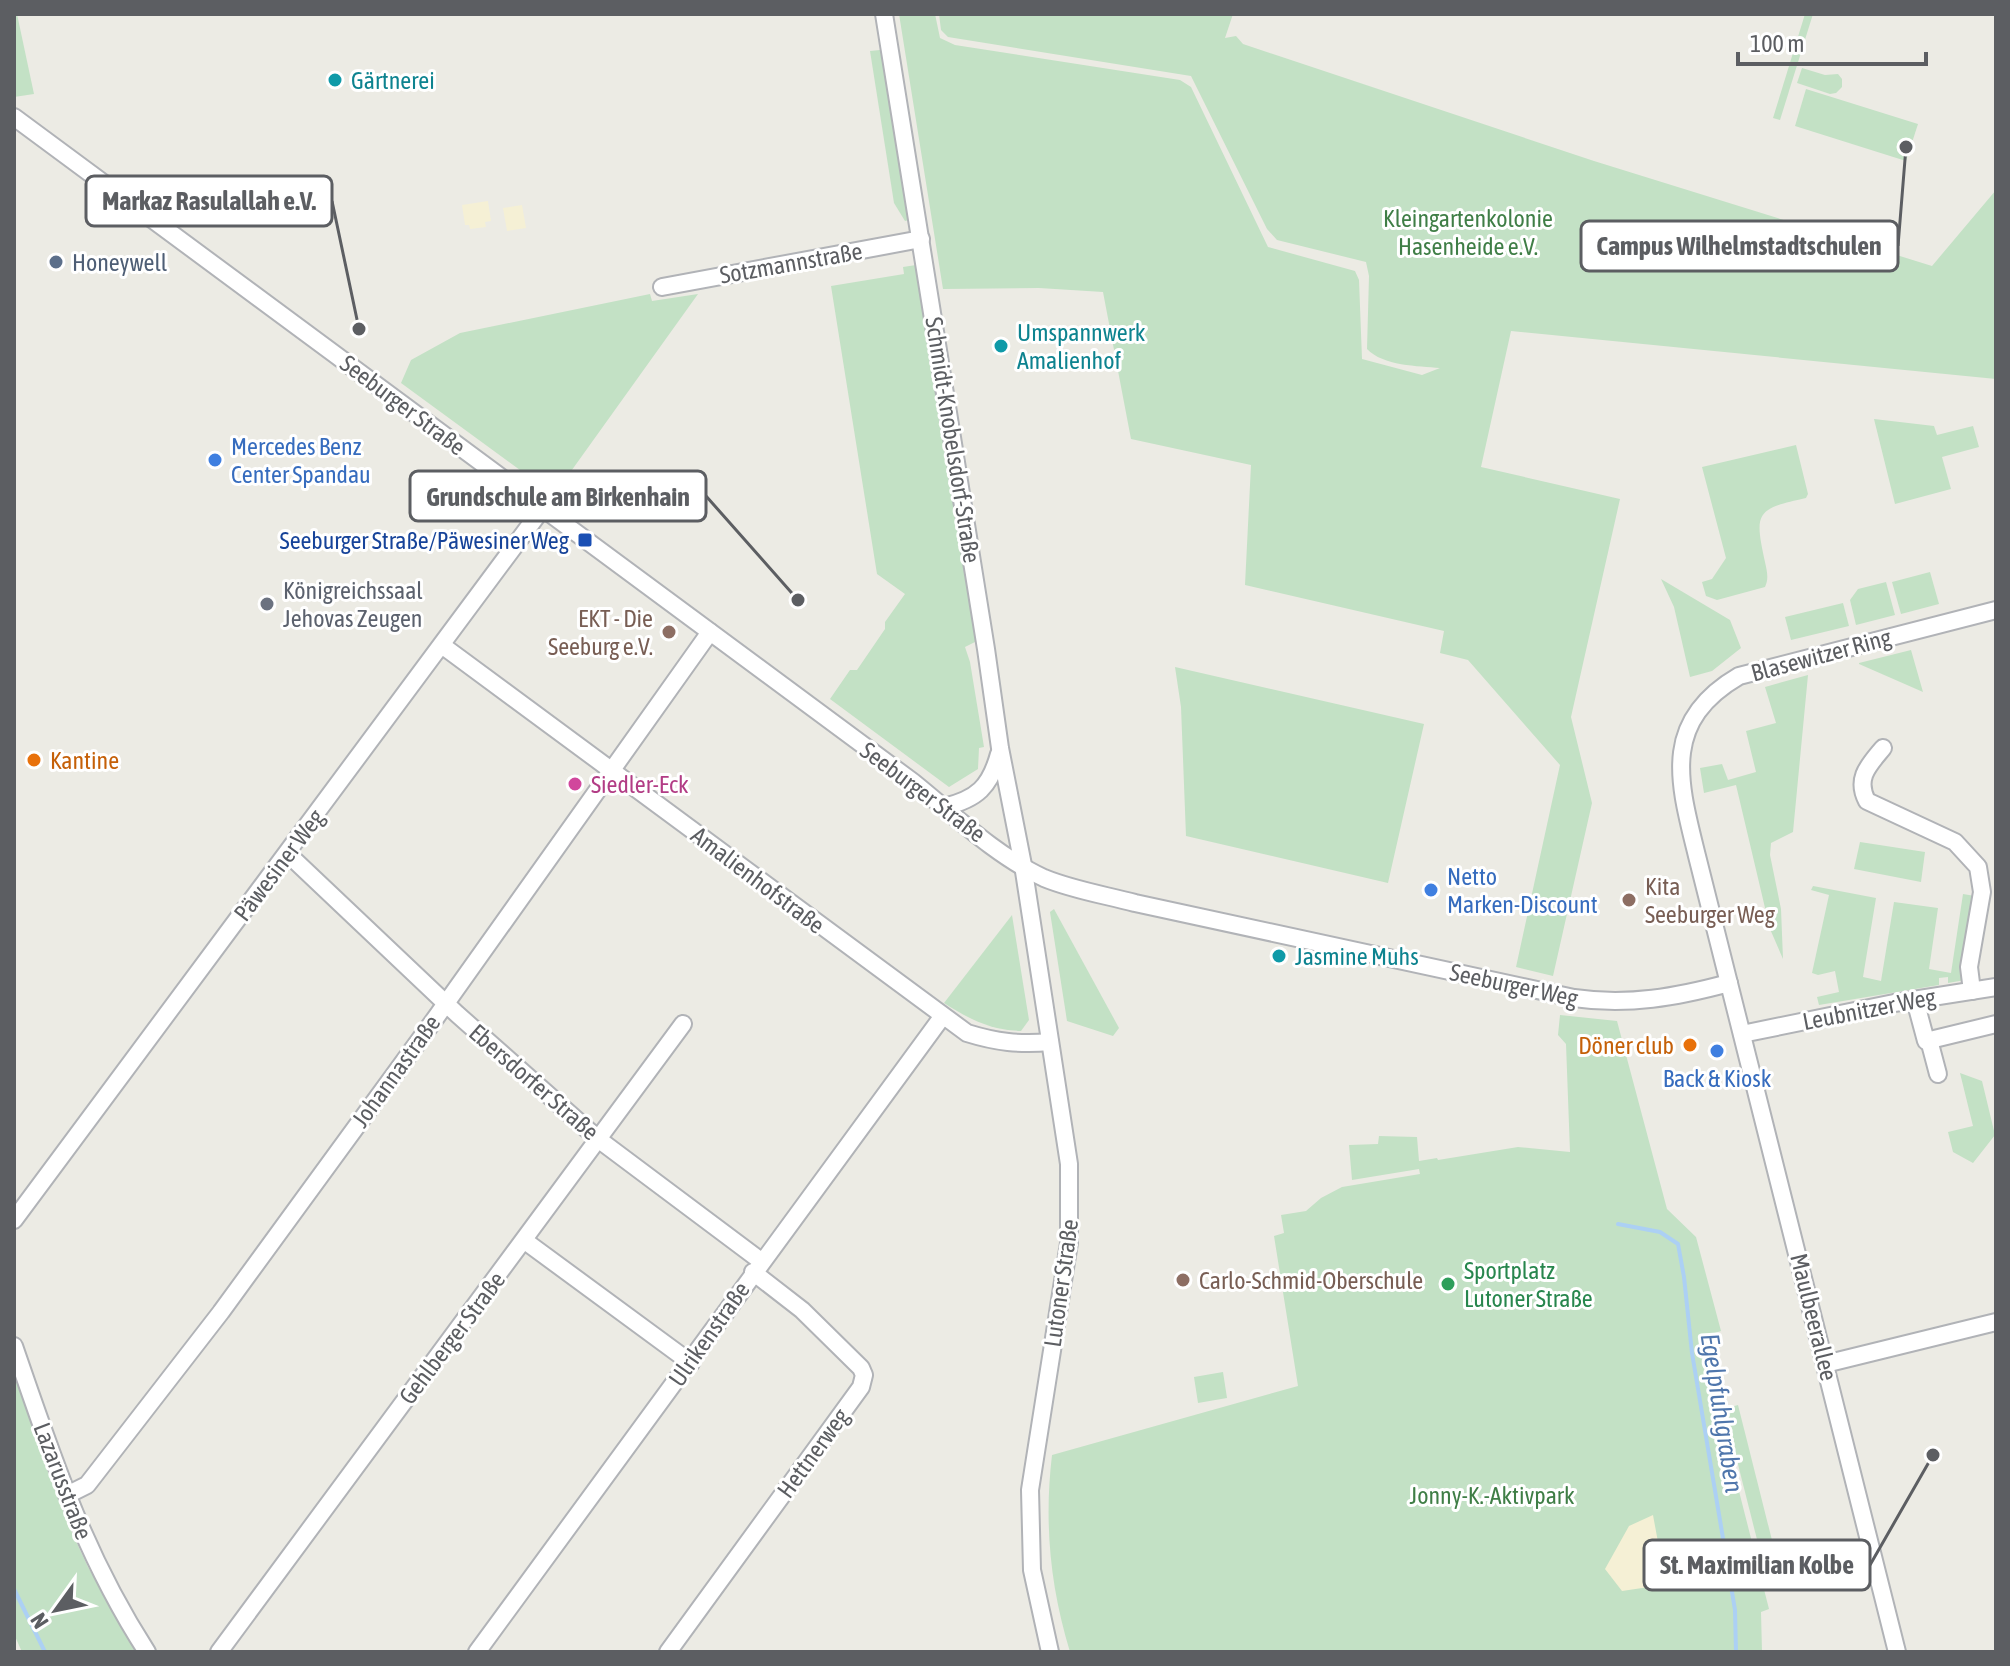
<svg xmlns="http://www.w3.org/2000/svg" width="2010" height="1666" viewBox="0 0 2010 1666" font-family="'Asap Condensed',sans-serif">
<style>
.green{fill:#c3e1c5}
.sand{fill:#f5f0d5}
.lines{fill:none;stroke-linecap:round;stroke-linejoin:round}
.stream{stroke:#acd0f4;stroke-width:4}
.minor-casing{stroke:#b1b3b7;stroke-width:20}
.minor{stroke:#fff;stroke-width:16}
.culture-dot{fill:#0f9aa8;stroke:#fff;stroke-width:3}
.service-dot{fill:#5c6f8a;stroke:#fff;stroke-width:3}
.shop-dot{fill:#3f7fe0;stroke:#fff;stroke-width:3}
.transit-dot{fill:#1a4fb4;stroke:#fff;stroke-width:3}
.worship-dot{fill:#6b7280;stroke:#fff;stroke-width:3}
.education-dot{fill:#8d6e63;stroke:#fff;stroke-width:3}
.food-dot{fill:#e8710a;stroke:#fff;stroke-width:3}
.hotel-dot{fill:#d1479c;stroke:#fff;stroke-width:3}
.leisure-dot{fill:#2e9e5b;stroke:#fff;stroke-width:3}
.labels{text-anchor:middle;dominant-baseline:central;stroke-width:6;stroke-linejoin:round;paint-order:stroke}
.culture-label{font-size:24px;fill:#0d838f;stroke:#fff;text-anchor:start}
.park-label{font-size:24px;fill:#3f7e46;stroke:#fff}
.service-label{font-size:24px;fill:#4e5e75;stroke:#fff;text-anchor:start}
.street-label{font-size:24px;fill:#5c5e62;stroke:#fff}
.shop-label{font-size:24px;fill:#366cbe;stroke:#fff;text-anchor:start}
.transit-label{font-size:24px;fill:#164399;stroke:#fff;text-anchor:end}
.worship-label{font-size:24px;fill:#5b616d;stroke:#fff;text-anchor:start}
.education-label{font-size:24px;fill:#785e54;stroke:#fff;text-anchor:start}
.food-label{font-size:24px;fill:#c56008;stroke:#fff;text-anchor:start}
.hotel-label{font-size:24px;fill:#b23c85;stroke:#fff;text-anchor:start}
.leisure-label{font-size:24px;fill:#27864d;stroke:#fff;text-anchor:start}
.water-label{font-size:26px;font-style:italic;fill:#4f76ac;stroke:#fff}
.leader{fill:none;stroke:#5c5e62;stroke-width:3}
.callout-dot{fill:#5c5e62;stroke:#fff;stroke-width:3}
.callout{fill:#fff;stroke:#5c5e62;stroke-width:3}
.callout-label{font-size:26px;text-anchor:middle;font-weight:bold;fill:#5c5e62}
</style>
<rect width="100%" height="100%" fill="#ecebe4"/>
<g class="green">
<polygon points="14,14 17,14 34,94 14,97"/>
<path d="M899,14H935L940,38L955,45L1180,80L1191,87L1268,247L1355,271L1359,280L1362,359L1422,375L1440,368C1418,366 1383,366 1367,349L1369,276L1366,262L1277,240L1267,229L1191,76L948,37L941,30L939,14H1233L1225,38L1236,36L1243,44L1594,161L1932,266L1996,190V379L1511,331L1481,467L1620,499L1571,717L1592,803L1553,976L1516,967L1560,765L1468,660L1440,653L1444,631L1245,585L1251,465L1131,439L1103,292L1039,288L943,289Z"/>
<polygon points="1805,14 1813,14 1780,120 1773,118"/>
<polygon points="880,50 882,52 909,220 905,221 894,203 870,51"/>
<polygon points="1802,68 1825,75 1838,74 1842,79 1842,87 1836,93 1830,94 1797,83"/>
<polygon points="1806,89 1918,124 1906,161 1795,126"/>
<polygon points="916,265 977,641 965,647 970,662 984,747 979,748 978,769 949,787 830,699 850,670 857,670 885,629 885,622 905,594 877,574 831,286 904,274 903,267"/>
<polygon points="650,294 652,301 698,294 554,495 401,383 411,360 460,333"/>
<polygon points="1874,419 1934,426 1937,435 1973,426 1979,447 1942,457 1951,489 1895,504"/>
<path d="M1796,445L1808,494L1806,498C1756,509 1754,512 1765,562C1767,572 1769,578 1765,587L1717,600L1706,596L1702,582L1712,579L1726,558L1702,467Z"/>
<polygon points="1930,572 1939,604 1901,614 1892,582"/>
<polygon points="1661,579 1730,620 1741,648 1712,671 1690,677 1674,607"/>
<polygon points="1886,582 1895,615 1856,625 1850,600 1858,589"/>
<polygon points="1843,603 1849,626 1791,640 1785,617"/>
<polygon points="1911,650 1923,692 1859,664 1859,663"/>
<polygon points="1175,667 1424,724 1388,883 1186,836 1181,707"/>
<polygon points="1808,675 1793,832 1771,843 1770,855 1781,909 1783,959 1770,929 1736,785 1704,793 1700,768 1722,764 1728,780 1756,772 1746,731 1776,723 1765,687"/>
<polygon points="1860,842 1925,852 1921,882 1854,869"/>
<polygon points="1813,886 1876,898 1863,977 1881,981 1894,902 1938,908 1929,969 1951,973 1963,894 1975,896 1965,980 1948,983 1948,977 1939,978 1939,985 1819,1005 1817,997 1839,992 1835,971 1818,975 1812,973 1829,895 1811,890"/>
<polygon points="1054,909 1119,1028 1113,1036 1067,1021 1050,912"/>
<path d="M1012,915L1029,1020L1021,1031C990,1030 969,1019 944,1003Z"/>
<path d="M1560,1015L1617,1021L1667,1209L1696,1237L1721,1331L1700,1338L1769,1609L1761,1612L1762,1652H1070C1050,1586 1044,1523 1052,1455L1298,1386L1274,1236L1284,1233L1281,1215L1306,1211L1321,1198L1342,1187L1420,1174L1419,1169L1352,1180L1349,1145L1378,1144L1379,1136L1417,1137L1419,1161L1437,1158L1438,1160L1518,1147L1570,1152L1566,1044L1558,1035Z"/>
<polygon points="1960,1073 1982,1081 1995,1135 1973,1163 1953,1152 1948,1132 1973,1126"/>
<polygon points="14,1368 67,1522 88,1567 137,1652 22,1652 14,1634"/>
<polygon points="1223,1372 1227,1398 1198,1403 1194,1377"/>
<polygon points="1738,1405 1783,1584 1769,1587 1724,1409"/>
</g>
<g class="sand">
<polygon points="488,201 491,221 485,222 486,227 470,229 469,225 465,225 462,205"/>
<polygon points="522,205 526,228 507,231 503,208"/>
<polygon points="1653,1515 1660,1553 1645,1574 1645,1577 1652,1580 1649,1587 1622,1591 1605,1569 1629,1526"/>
</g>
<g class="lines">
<g class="stream">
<polyline points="1618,1224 1660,1232 1678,1244 1684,1277 1692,1353 1735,1610 1736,1652"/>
<polyline points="14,1589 45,1652"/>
</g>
<defs>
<g id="minor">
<polyline points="884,14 986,649 1000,748 1023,865 1069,1164 1069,1243 1030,1490 1032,1570 1050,1652"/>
<path d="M14,117L913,782C954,815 996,856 1044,878C1073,890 1105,895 1135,903L1574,998C1628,1006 1677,997 1729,983"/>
<polyline points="662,287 921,239"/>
<path d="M443,646L967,1033C996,1042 1020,1045 1050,1042"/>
<path d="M1883,748C1869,765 1855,778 1867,801L1955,842L1978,867L1982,892L1969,967L1972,991"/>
<path d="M944,807C977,799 990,787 999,754"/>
<polyline points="288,854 457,1014 598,1139 761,1261"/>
<polyline points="1915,1000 1926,1041 1996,1024"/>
<polyline points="1742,1034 1894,1003 1996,987"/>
<polyline points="1929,1040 1938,1074"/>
<polyline points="14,1220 542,509"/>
<polyline points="525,1241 691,1363"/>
<path d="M14,1346C52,1456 83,1553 147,1652"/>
<polyline points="1825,1364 1996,1322"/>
<polyline points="67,1495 87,1485 221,1312 437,1016 710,632"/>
<polyline points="219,1652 683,1024"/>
<polyline points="477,1652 942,1017"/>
<polyline points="668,1652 861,1387 864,1375 861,1368 802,1310 753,1272"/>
<path d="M1897,1652L1697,856C1679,783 1660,722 1739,676L1996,610"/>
</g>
</defs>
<use href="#minor" class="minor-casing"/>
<use href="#minor" class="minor"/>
</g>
<g class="culture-dot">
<circle cx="335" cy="80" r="8"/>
<circle cx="1001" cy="346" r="8"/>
<circle cx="1279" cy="956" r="8"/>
</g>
<circle class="service-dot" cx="56" cy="262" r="8"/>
<g class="shop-dot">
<circle cx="215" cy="460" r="8"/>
<circle cx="1431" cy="890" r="8"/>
<circle cx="1717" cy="1051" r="8"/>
</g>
<rect class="transit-dot" x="577" y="532" width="16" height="16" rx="4"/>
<circle class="worship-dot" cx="267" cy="604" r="8"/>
<g class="education-dot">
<circle cx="669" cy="632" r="8"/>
<circle cx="1629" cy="900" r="8"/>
<circle cx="1183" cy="1280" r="8"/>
</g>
<g class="food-dot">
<circle cx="34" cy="760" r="8"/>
<circle cx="1690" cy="1045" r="8"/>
</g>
<circle class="hotel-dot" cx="575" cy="784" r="8"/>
<circle class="leisure-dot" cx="1448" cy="1284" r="8"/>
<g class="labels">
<g class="culture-label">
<text x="351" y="80">Gärtnerei</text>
<text x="1017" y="332">Umspannwerk<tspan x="1017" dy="28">Amalienhof</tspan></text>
<text x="1295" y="956">Jasmine Muhs</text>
</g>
<g class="park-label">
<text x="1468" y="218">Kleingartenkolonie<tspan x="1468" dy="28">Hasenheide e.V.</tspan></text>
<text x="1492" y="1495">Jonny-K.-Aktivpark</text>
</g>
<g class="service-label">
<text x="72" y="262">Honeywell</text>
</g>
<g class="street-label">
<text transform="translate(791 263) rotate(-10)">Sotzmannstraße</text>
<text transform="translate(403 405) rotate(37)">Seeburger Straße</text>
<text transform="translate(953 440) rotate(81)">Schmidt-Knobelsdorf-Straße</text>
<text transform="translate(1821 655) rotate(-15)">Blasewitzer Ring</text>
<text transform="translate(923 792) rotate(37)">Seeburger Straße</text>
<text transform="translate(279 865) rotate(-53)">Päwesiner Weg</text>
<text transform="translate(758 880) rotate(37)">Amalienhofstraße</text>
<text transform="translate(1514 985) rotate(12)">Seeburger Weg</text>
<text transform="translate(1869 1009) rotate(-11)">Leubnitzer Weg</text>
<text transform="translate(396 1071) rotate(-54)">Johannastraße</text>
<text transform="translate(534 1082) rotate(41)">Ebersdorfer Straße</text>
<text transform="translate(1061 1283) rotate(-82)">Lutoner Straße</text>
<text transform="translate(1814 1317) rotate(76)">Maulbeerallee</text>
<text transform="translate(709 1334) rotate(-55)">Ulrikenstraße</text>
<text transform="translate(452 1338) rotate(-53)">Gehlberger Straße</text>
<text transform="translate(813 1453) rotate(-54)">Hettnerweg</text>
<text transform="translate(63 1481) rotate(69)">Lazarusstraße</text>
</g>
<g class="shop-label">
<text x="231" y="446">Mercedes Benz<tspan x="231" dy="28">Center Spandau</tspan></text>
<text x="1447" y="876">Netto<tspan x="1447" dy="28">Marken-Discount</tspan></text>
<text x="1717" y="1078" text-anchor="middle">Back &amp; Kiosk</text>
</g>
<g class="transit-label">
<text x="569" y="540">Seeburger Straße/Päwesiner Weg</text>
</g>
<g class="worship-label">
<text x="283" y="590">Königreichssaal<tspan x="283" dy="28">Jehovas Zeugen</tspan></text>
</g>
<g class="education-label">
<text x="653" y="618" text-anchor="end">EKT - Die<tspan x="653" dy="28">Seeburg e.V.</tspan></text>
<text x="1645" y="886">Kita<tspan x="1645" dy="28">Seeburger Weg</tspan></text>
<text x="1199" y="1280">Carlo-Schmid-Oberschule</text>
</g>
<g class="food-label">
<text x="50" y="760">Kantine</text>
<text x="1674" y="1045" text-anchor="end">Döner club</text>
</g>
<g class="hotel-label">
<text x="591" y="784">Siedler-Eck</text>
</g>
<g class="leisure-label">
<text x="1464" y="1270">Sportplatz<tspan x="1464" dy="28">Lutoner Straße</tspan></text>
</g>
<g class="water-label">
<text transform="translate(1722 1413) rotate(81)">Egelpfuhlgraben</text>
</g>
</g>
<path class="leader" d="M359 329L332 201M1906 147L1898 246M798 600L706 496M1933 1455L1870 1565"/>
<g class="callout-dot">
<circle cx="359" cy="329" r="8"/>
<circle cx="1906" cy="147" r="8"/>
<circle cx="798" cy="600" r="8"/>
<circle cx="1933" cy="1455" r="8"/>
</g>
<g class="callout">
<rect x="86" y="176" width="246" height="50" rx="8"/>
<rect x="1581" y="221" width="317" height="50" rx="8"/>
<rect x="410" y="471" width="296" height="50" rx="8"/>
<rect x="1644" y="1540" width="226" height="50" rx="8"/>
</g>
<g class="callout-label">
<text x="209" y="210">Markaz Rasulallah e.V.</text>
<text x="1739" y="255">Campus Wilhelmstadtschulen</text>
<text x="558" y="506">Grundschule am Birkenhain</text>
<text x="1757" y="1574">St. Maximilian Kolbe</text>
</g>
<rect width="2010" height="1666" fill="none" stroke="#5c5e62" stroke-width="32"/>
<g transform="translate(56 1610) rotate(237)" stroke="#ffffff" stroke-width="6" paint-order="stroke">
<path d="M0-6L14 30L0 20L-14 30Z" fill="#5c5e62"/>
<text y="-12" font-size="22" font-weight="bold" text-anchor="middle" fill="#5c5e62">N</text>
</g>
<path d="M1738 52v12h188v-12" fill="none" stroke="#5c5e62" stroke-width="4"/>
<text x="1750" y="52" font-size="24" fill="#5c5e62" stroke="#ffffff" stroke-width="6" paint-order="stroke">100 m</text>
</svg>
